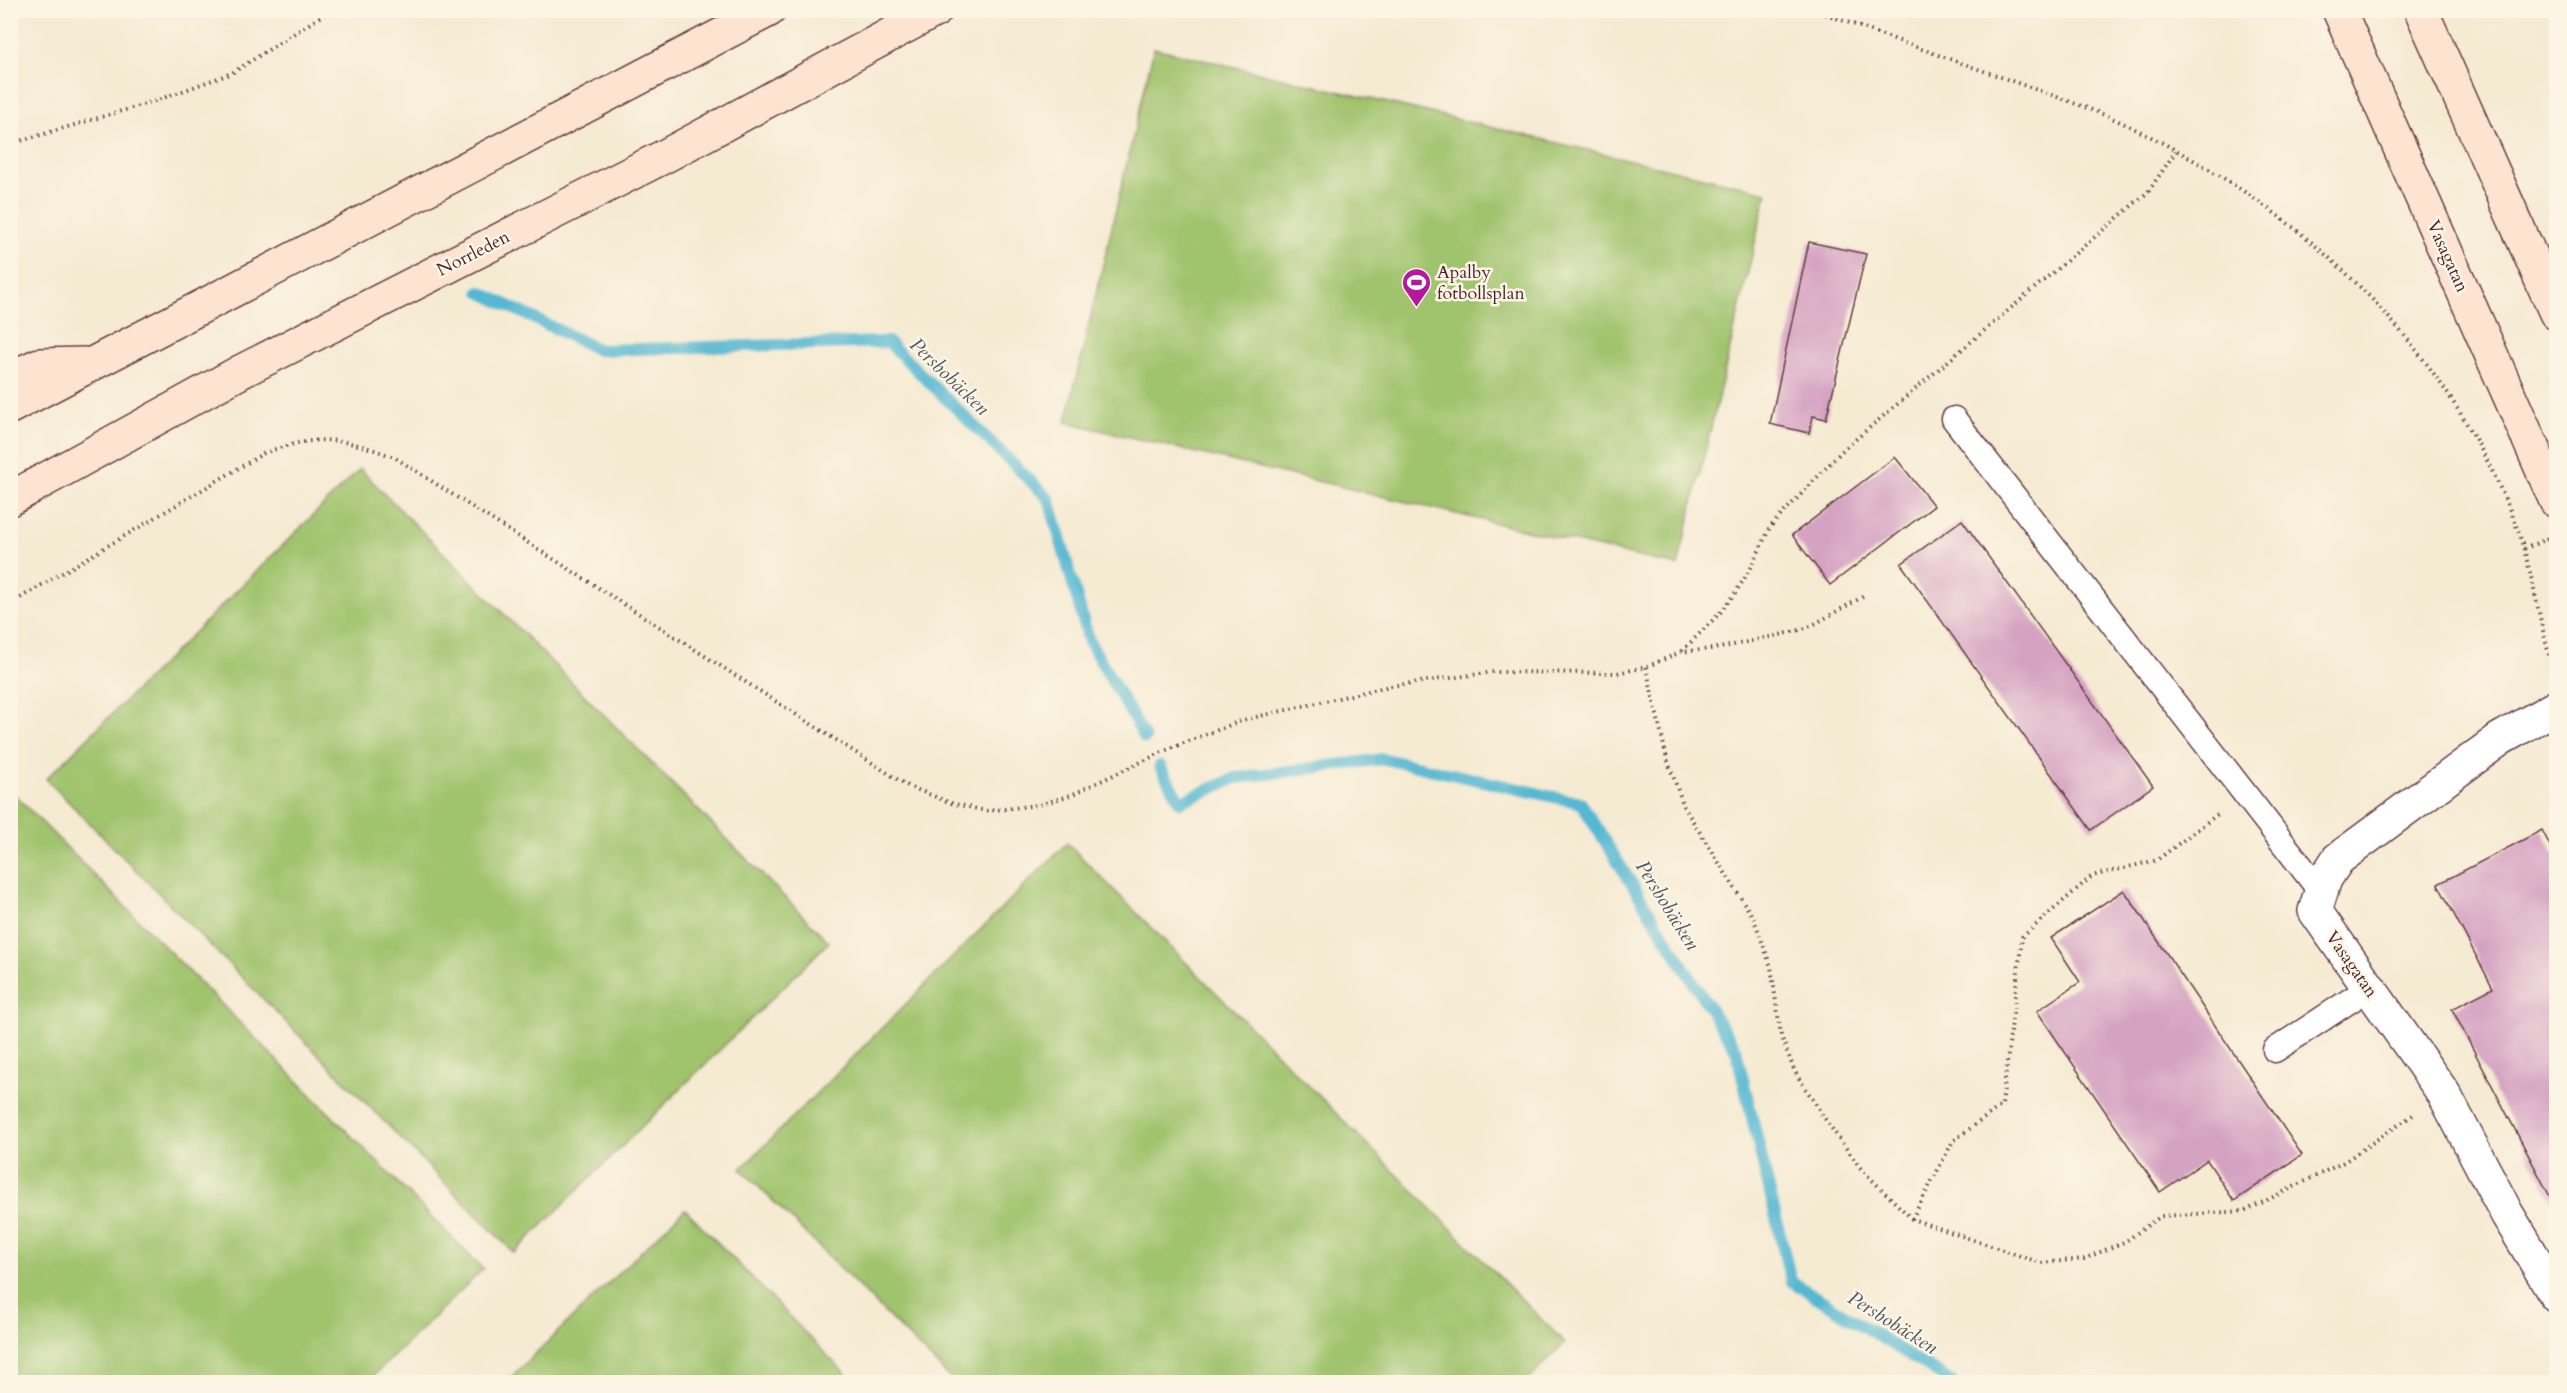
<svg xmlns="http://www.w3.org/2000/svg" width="2567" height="1393" viewBox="0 0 2567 1393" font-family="Cardo,serif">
  <rect width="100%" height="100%" fill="#fcf5e5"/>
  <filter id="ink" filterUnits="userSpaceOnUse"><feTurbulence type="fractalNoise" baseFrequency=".0167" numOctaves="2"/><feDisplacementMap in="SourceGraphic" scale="12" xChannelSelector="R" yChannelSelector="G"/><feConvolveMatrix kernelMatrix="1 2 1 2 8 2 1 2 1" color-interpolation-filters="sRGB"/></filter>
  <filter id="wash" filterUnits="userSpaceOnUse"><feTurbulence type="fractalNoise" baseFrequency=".008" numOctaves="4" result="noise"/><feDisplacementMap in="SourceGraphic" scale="24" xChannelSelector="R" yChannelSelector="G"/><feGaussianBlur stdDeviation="1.35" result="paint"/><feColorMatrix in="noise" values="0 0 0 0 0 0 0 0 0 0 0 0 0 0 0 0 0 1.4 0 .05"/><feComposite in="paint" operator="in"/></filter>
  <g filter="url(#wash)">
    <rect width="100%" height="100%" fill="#f5ead2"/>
    <g fill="#a0c36d" stroke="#75714c" stroke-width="1.5">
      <polygon points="1154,48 1767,192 1678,566 1066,422"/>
      <polygon points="360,469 829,942 514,1253 46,779"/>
      <polygon points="10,790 483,1269 367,1382 11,1382"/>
      <polygon points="1067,843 1565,1343 1526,1382 954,1382 741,1169"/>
      <polygon points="685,1209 853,1382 506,1382"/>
    </g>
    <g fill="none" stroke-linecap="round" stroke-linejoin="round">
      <g stroke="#54b7d2" stroke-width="12">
        <polyline points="480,292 599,350 888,342 1049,499 1089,641 1145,738"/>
        <polyline points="1160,766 1180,802 1236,778 1384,759 1581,803 1736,1050 1791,1281 1952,1382"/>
      </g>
    </g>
    <g id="blocks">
      <g fill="#d5a3c2">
        <polygon points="1809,242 1866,254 1826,419 1813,416 1809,433 1770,424"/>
        <polygon points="1895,457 1934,506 1830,585 1792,535"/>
        <polygon points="1962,520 2153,786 2091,830 1901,564"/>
        <polygon points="2542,830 2556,857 2556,1208 2452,1009 2493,988 2438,884"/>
        <polygon points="2124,890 2302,1155 2234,1201 2207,1160 2160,1192 2037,1011 2080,982 2051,938"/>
      </g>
    </g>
  </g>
  <g filter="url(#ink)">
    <use href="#blocks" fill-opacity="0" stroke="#643d44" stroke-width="1.5"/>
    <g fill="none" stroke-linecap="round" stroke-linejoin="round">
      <defs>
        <g id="lane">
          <polyline points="1954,419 2321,892"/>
          <polyline points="2275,1050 2369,988"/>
        </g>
        <polyline id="street" points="2556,707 2500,739 2338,859 2325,879 2315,911 2444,1094 2507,1214 2556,1295"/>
        <g id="secondary">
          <polyline points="2339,10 2556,501"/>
          <polyline points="2421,10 2556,313"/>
          <polyline points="10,378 39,365 84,364"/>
          <polyline points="10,407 769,10"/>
          <polyline points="10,499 242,371 667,155 936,10"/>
        </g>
      </defs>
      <use href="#lane" stroke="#643d44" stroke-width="27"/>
      <use href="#street" stroke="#643d44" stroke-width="36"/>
      <use href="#secondary" stroke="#643d44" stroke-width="36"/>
      <g stroke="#643d44" stroke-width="4" stroke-dasharray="1.5 4.5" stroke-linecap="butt">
        <path d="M 1814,10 C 1879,34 1944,57 2009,80 C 2050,95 2093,108 2133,128 C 2303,210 2442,340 2513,518 C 2533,567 2538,621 2554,672"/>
        <polyline points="10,144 152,102 232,73 331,10"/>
        <polyline points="2524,549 2548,538"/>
        <path d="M 10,604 L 264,453 C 317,434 342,437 394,457 L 908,786 L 951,803 L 986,811 L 1039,805 L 1071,795 L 1171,748 L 1243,720 L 1390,686 L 1494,672 L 1617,673 L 1646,667 L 1681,652 L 1720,648 L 1797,631 L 1811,626 L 1866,595"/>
        <polyline points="1682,651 1719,614 1735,593 1750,570 1770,527 1842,451 2148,192 2176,151"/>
        <polyline points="1646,667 1667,759 1684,807 1754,919 1771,967 1781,1036 1795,1072 1827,1122 1862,1170 1912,1219 2041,1263 2084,1259 2126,1241 2161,1216 2245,1211 2344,1162 2413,1115"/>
        <polyline points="1912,1219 1953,1141 2002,1105 2022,937 2092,876 2157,860 2218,814"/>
      </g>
      <use href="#lane" stroke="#fff" stroke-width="24"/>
      <use href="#street" stroke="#fff" stroke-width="33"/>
      <use href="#secondary" stroke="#fde4d1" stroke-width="33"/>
    </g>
  </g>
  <defs>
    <symbol id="stadium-pin" viewBox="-11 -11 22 30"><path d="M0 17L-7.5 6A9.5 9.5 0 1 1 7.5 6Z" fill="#b5179e" stroke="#fcf5e5"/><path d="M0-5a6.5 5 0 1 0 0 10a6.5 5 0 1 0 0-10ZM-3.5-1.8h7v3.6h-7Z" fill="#fff"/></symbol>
  </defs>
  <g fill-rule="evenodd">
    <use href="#stadium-pin" x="1400" y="266" width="33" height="45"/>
  </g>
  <g text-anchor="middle" stroke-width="5" stroke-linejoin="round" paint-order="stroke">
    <g font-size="18" fill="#4a1f2b" stroke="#fcf5e5">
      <text transform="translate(473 253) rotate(-27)" y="6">Norrleden</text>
      <text transform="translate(2448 256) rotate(66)" y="6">Vasagatan</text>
      <text transform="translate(2352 964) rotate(55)" y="6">Vasagatan</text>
    </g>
    <g font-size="18" fill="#4a1f2b" stroke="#fcf5e5" text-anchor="start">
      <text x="1437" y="278">Apalby<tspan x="1437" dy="21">fotbollsplan</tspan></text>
    </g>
    <g font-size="20" font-style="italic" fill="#4e5465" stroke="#fcf5e5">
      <text transform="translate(950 376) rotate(44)" y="7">Persbobäcken</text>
      <text transform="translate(1668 905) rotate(58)" y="7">Persbobäcken</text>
      <text transform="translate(1893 1322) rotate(32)" y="7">Persbobäcken</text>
    </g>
  </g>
  <rect width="2567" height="1393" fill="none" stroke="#fcf5e5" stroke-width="36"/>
</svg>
